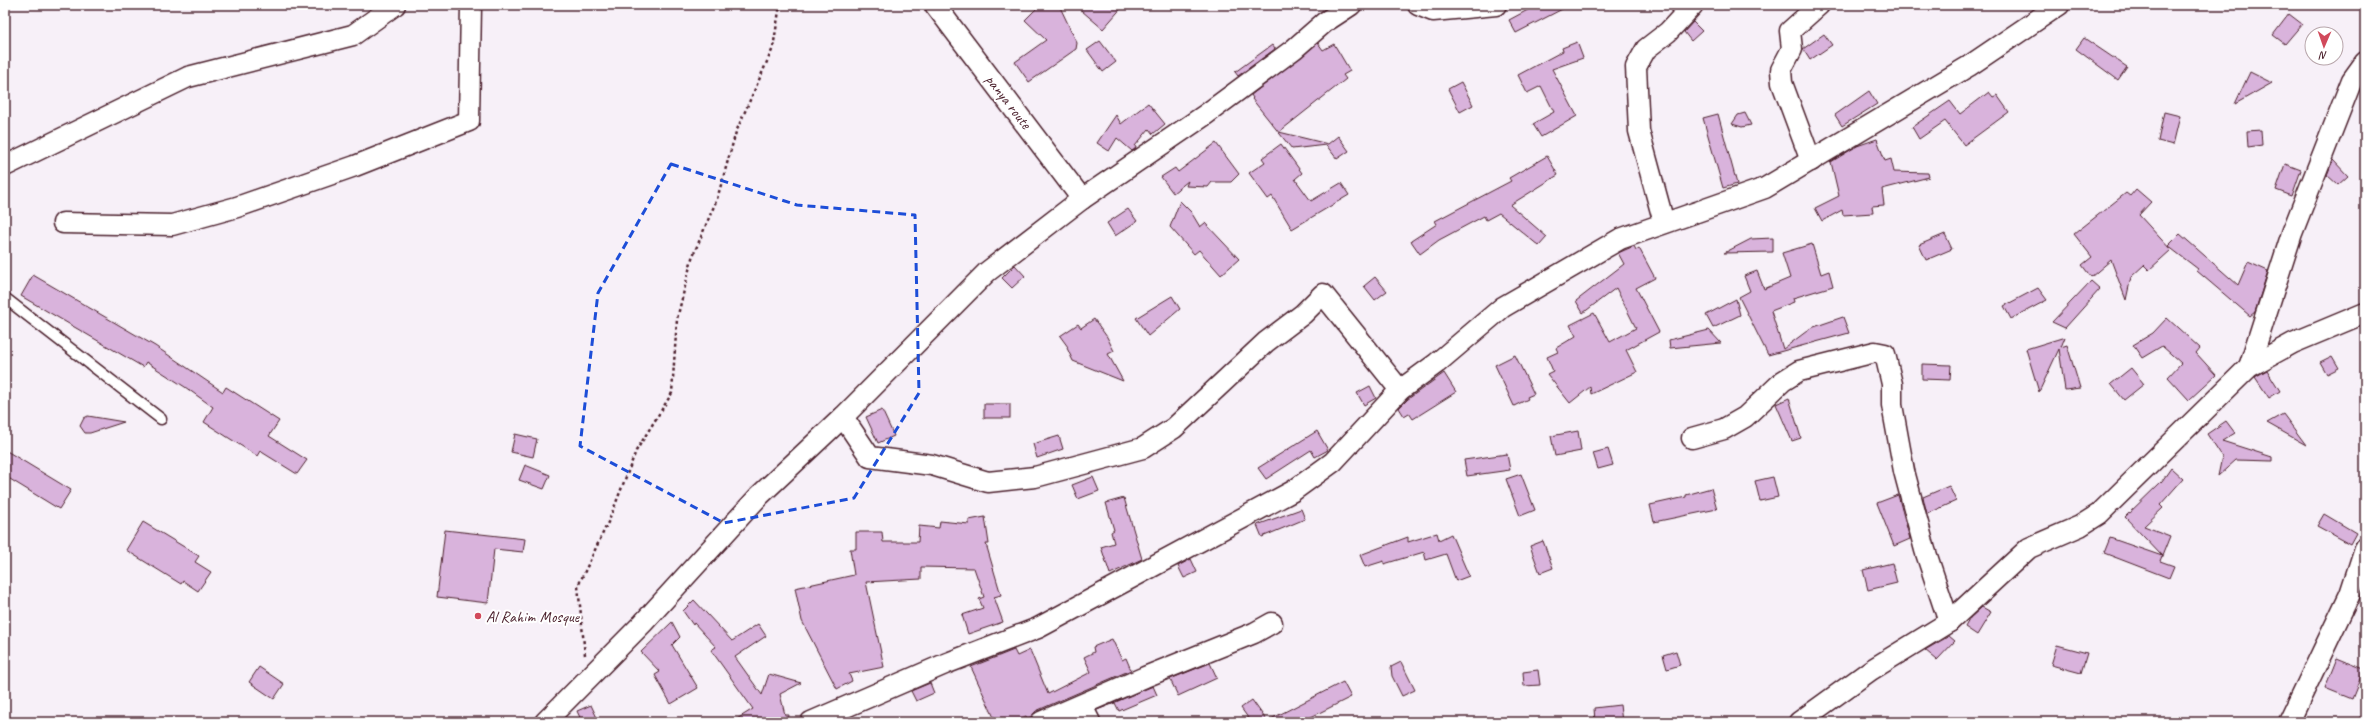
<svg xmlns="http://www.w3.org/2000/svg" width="2370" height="727" viewBox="0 0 2370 727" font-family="Caveat,sans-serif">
  <rect width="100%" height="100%" fill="#f7f0f8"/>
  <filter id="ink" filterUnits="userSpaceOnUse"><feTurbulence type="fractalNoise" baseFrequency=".025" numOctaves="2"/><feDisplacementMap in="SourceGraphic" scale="8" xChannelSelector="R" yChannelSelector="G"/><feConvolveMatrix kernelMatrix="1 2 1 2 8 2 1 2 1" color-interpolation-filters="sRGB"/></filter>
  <g filter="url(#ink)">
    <g fill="#d9b3dc" stroke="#4a1f2b">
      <polygon points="1040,5 1059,5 1077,43 1076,49 1029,82 1015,62 1046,40 1025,20"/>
      <polygon points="1075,5 1124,5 1103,29"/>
      <polygon points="1537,5 1570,5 1516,33 1509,20"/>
      <polygon points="2289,14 2302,24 2285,44 2273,35"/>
      <polygon points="1693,22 1702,31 1691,41 1684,32"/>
      <polygon points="1824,34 1832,45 1810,60 1803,49"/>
      <polygon points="2084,38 2127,67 2118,80 2076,49"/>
      <polygon points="1100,41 1116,62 1103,72 1087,50"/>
      <polygon points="1577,42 1583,58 1552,69 1577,116 1541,137 1533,124 1554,112 1541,86 1527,93 1518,75 1563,51 1562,48"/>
      <polygon points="1318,43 1323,50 1334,44 1350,71 1343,75 1346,79 1279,132 1328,144 1338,136 1349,151 1337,159 1326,145 1292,149 1252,99 1253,98 1251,95"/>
      <polygon points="1272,45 1275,49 1238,76 1235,72"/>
      <polygon points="2250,72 2272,83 2235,104"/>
      <polygon points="1461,82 1473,105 1460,112 1448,89"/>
      <polygon points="1869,91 1877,104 1842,126 1835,115"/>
      <polygon points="1989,92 1993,97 1997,95 2009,112 1964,145 1945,121 1919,139 1912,127 1950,101 1960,114"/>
      <polygon points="1148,103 1165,124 1153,134 1149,129 1135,146 1136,148 1132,151 1117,138 1109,151 1097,143 1116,115 1121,124"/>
      <polygon points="2164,112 2180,116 2173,145 2158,141"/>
      <polygon points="1745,113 1751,125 1742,127 1732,124 1738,115"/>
      <polygon points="1718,114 1737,184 1723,188 1703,118"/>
      <polygon points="2261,130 2262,145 2248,147 2247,131"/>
      <polygon points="1877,139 1885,161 1891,159 1894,172 1928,173 1929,177 1882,189 1884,205 1872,206 1873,213 1843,215 1842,210 1822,221 1815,208 1839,196 1831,162 1857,146"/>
      <polygon points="1216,143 1239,174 1231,182 1212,182 1208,187 1186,186 1188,181 1173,193 1161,177 1175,168 1178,172"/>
      <polygon points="1281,144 1302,173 1295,179 1311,201 1341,183 1349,195 1292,229 1272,196 1268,199 1249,173 1265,162 1262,158"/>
      <polygon points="1547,156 1558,175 1510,205 1547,237 1539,246 1499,213 1486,220 1484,216 1439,240 1420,254 1411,241 1437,224 1435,221 1511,181 1509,178"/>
      <polygon points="2333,160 2348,176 2338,185 2327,175"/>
      <polygon points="2285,164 2301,170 2292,196 2276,190"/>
      <polygon points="2136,189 2151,202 2139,215 2171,250 2149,270 2144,265 2131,277 2126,300 2111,260 2091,277 2082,265 2092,257 2074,234 2126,193 2130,196"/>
      <polygon points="1180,201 1191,212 1200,227 1205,223 1239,259 1221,275 1199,250 1194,254 1170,227"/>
      <polygon points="1128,209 1137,221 1115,236 1107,223"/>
      <polygon points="1945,234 1952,249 1926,260 1919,245"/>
      <polygon points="2180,234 2238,285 2248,262 2268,271 2255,312 2250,316 2197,271 2198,269 2168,246"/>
      <polygon points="1773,238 1773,252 1724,253 1751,239"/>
      <polygon points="1812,244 1821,274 1829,271 1833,286 1793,298 1794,302 1771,311 1783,349 1811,328 1843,317 1849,333 1768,355 1739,297 1750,291 1744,276 1757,271 1764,289 1790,278 1782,253"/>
      <polygon points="1634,246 1636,250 1639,248 1655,278 1636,288 1659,332 1626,350 1637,372 1591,394 1590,387 1570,403 1547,374 1553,371 1547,357 1558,352 1556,348 1576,336 1570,325 1594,313 1610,342 1636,328 1616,288 1583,313 1576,301 1624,264 1618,253"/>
      <polygon points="1015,265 1025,276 1012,288 1002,278"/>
      <polygon points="33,275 155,346 223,392 226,387 279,421 269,436 307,460 297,474 260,451 257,456 204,422 213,407 185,387 146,362 143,367 21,296"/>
      <polygon points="1375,277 1387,291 1375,300 1364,286"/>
      <polygon points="2091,281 2100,289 2065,328 2052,322"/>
      <polygon points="2038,288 2047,300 2011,319 2004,306"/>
      <polygon points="1172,296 1180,309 1148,336 1136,318"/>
      <polygon points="1736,299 1740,315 1713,328 1706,315"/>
      <polygon points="2167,318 2200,348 2196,353 2216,375 2189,400 2168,377 2181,363 2162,346 2142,358 2133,345 2153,333"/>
      <polygon points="1094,319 1107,337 1114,351 1108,354 1123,381 1073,361 1067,348 1068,347 1060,336 1078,324 1081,328"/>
      <polygon points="1709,330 1721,343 1670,348 1669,340"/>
      <polygon points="2065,337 2061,347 2067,345 2080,388 2065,390 2059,349 2039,392 2026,349"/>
      <polygon points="1515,355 1534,394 1527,397 1528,399 1514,406 1495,365"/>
      <polygon points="2332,356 2339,368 2327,374 2320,362"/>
      <polygon points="1922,364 1951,365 1950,380 1922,379"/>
      <polygon points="2131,368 2144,384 2124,400 2111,384"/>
      <polygon points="2267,370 2280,391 2269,398 2255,377"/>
      <polygon points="1444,373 1456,392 1413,419 1409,413 1404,416 1399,408 1408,399"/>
      <polygon points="1370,386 1376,398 1364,405 1357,393"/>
      <polygon points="1789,398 1801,438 1792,441 1776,404"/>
      <rect x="984" y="404" width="26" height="14"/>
      <polygon points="882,410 894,436 878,443 866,417"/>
      <polygon points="2283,414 2306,445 2267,423"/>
      <polygon points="88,416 124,422 90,433 85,433 80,426 84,418"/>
      <polygon points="2226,421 2235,433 2222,441 2272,457 2272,461 2236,460 2218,476 2222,457 2207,434"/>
      <polygon points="1317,431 1328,450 1315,457 1311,450 1266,479 1258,468"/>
      <polygon points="1578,431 1581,451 1555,456 1551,436"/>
      <polygon points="515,434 537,439 533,457 511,452"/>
      <polygon points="1059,436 1063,449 1037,458 1033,444"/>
      <polygon points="1608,449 1613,465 1598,469 1593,453"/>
      <polygon points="5,450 71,490 59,509 5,476"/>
      <polygon points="1507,454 1510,470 1467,476 1464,460"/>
      <polygon points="525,465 550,475 544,489 519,480"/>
      <polygon points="2171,468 2183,479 2160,505 2163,508 2144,526 2170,536 2162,556 2125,517 2162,481"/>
      <polygon points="1521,474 1535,510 1520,516 1506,479"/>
      <polygon points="1093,477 1099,491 1078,499 1072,485"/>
      <polygon points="1773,477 1778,497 1760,501 1755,481"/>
      <polygon points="1949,486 1956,501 1927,514 1923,497"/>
      <polygon points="1711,488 1717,509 1654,522 1650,505 1686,497 1686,495"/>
      <polygon points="1898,495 1910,539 1894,546 1877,503"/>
      <polygon points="1124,498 1142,559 1110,574 1101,547 1114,543 1111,532 1114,530 1106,503"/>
      <polygon points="1301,509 1305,519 1262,537 1257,525"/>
      <polygon points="2324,514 2356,533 2350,544 2317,526"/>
      <polygon points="985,517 989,544 986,544 1001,595 994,597 1003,622 968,634 962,615 983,608 979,599 984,597 974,568 921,567 921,579 866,582 884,667 849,674 852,681 837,689 802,621 795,588 854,575 850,549 856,549 856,532 882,532 883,542 918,542 919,526 939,528 940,521 969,524 969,520"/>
      <polygon points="143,522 199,556 195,562 211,572 198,591 183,581 181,584 126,550"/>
      <polygon points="445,530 525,539 523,552 494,549 488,603 437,597"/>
      <polygon points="1437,533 1439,540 1451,534 1469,576 1456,581 1446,554 1426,560 1424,552 1384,564 1384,561 1365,567 1360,555 1408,537 1408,542"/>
      <polygon points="2110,538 2162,556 2160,561 2174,566 2169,578 2104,553"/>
      <polygon points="1543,541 1553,568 1540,573 1530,546"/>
      <polygon points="1191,559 1197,572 1184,578 1178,566"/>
      <polygon points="1892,563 1897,583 1868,590 1863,570"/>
      <polygon points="694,600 732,641 758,624 766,636 735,657 762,695 769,674 801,683 780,694 785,715 789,715 788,722 732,722 753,709 711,650 716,647 694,623 693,625 683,611"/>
      <polygon points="1982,607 1991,612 1977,635 1965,627 1970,618"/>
      <polygon points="672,622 680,637 672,645 698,688 671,704 656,677 655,675 660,672 641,652"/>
      <polygon points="1949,636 1955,641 1937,660 1925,650"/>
      <polygon points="1112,639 1122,660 1126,658 1131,670 1036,711 1031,717 1027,718 1026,716 1014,722 996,722 971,667 1014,650 1017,656 1030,650 1048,694 1091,672 1084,657 1094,652 1093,647"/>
      <polygon points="2057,645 2087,653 2081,673 2051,665"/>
      <polygon points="1676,651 1680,665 1667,669 1663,655"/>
      <polygon points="2337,658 2364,669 2352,699 2325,688"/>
      <polygon points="1401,662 1415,690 1402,696 1392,676 1391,667"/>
      <polygon points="1210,663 1217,678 1178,696 1170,679"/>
      <polygon points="259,667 284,684 274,699 249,682"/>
      <polygon points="1538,670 1540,685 1524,686 1523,672"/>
      <polygon points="1343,682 1351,697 1301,722 1251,722 1241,708 1252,700 1267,721"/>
      <polygon points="930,683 934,693 916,701 911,691"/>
      <polygon points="1153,686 1157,695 1119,711 1115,703 1097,710"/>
      <polygon points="591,705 599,722 582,722 577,711"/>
      <polygon points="1620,705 1622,722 1595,722 1594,708"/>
    </g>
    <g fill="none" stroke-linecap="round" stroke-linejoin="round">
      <defs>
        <polyline id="lane" points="5,298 161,419"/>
        <g id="street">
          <polyline points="935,5 1082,199"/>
          <polyline points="1418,5 1433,11 1496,5"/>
          <polyline points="1811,161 1782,83 1781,70 1792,49 1790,31 1819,5"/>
          <polyline points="5,166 188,77 353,35 395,5"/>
          <polyline points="63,223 172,225 237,207 355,166 469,121 471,5"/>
          <polyline points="1664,223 1639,131 1636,67 1646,49 1668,32 1693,5"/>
          <polyline points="2249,367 2292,233 2352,80 2365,62"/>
          <polyline points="843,417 870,457 932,465 988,482 1035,477 1143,448 1174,428 1266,342 1303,314 1323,294 1400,390"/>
          <polyline points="1692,438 1724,429 1745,417 1783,381 1799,371 1875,352 1885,354 1892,384 1892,405 1904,471 1925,550 1949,622"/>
          <polyline points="1082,706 1090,722"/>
          <polyline points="545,722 643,623 759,496 843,417 987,272 1082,199 1205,115 1294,49 1325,22 1351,5"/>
          <polyline points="811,722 945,664 1038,628 1293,491 1333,462 1400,390 1437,363 1503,307 1620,239 1765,188 1969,66 2059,5"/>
          <polyline points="1041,722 1145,677 1254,633 1272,623"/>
          <polyline points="1799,722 1871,670 1949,622 2029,548 2080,526 2099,514 2249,367 2293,343 2365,313"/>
          <polyline points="2289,722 2350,594 2365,548"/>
        </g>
      </defs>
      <use href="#lane" stroke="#4a1f2b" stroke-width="13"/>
      <use href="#street" stroke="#4a1f2b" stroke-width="23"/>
      <polyline stroke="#4a1f2b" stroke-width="2.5" stroke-dasharray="3 3" stroke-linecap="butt" points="585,655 578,586 610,518 636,451 672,393 677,319 692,258 717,199 736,132 773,48 780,5"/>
      <use href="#lane" stroke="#fff" stroke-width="10"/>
      <use href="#street" stroke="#fff" stroke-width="20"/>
    </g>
  </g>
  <path fill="none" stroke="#1d4ed8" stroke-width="3" stroke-dasharray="8 5" stroke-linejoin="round" d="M 671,164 L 797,205 L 915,215 L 919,393 L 854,498 L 724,523 L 580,446 L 598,293 Z"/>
  <circle fill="#d1495b" stroke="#fff" stroke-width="1.5" cx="478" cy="616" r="4"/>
  <g text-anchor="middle" stroke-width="4" stroke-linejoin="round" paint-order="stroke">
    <g font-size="16" fill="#4a1f2b" stroke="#fff">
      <text transform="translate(1009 101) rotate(52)" y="6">panya route</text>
    </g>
    <g font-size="16" fill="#4a1f2b" stroke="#fff" text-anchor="start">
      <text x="486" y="622">Al Rahim Mosque</text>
    </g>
  </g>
  <rect width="2370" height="727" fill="none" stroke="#fff" stroke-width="20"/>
  <rect x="10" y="10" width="2350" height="707" fill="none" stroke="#4a1f2b" stroke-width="1.5" filter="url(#ink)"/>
  <g transform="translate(2324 46) rotate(182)"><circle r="19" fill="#ffffff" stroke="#b7a5aa"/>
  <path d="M0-3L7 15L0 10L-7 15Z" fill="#d1495b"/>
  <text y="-6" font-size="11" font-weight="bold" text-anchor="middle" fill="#4a1f2b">N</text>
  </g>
</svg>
